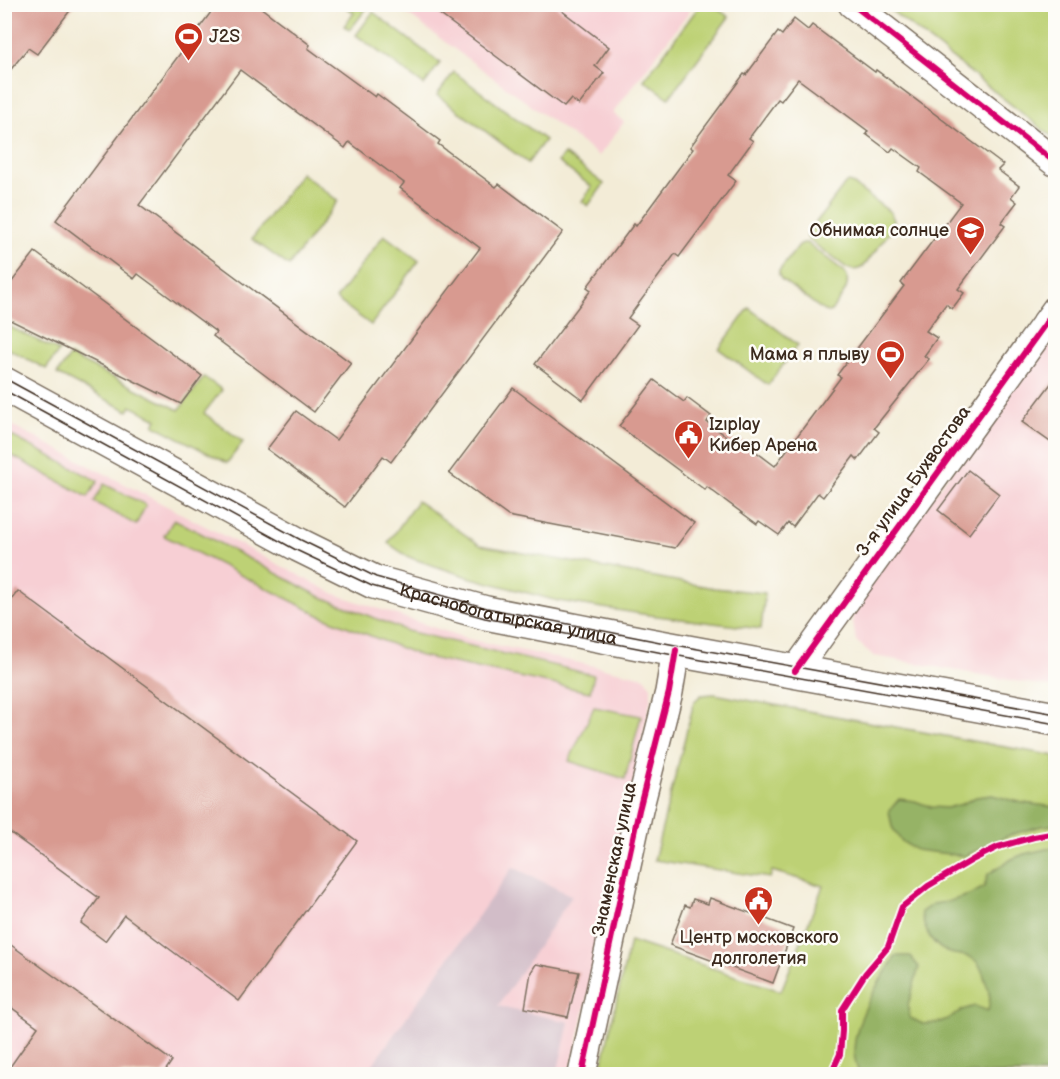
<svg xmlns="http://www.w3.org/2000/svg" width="1060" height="1079" viewBox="0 0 1060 1079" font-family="'Balsamiq Sans',sans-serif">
  <rect width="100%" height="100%" fill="#fdfcf7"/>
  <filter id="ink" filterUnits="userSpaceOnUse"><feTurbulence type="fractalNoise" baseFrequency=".0167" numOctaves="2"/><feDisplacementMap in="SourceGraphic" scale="12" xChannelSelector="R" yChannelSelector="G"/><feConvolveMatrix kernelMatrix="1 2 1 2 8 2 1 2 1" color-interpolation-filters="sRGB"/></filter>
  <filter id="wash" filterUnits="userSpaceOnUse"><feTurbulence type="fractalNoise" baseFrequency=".008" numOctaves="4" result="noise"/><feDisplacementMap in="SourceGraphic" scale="24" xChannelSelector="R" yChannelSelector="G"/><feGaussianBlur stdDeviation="1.35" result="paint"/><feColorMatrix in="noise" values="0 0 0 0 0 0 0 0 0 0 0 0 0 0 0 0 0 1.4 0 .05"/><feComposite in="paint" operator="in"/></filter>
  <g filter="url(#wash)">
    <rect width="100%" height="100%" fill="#f3ecd7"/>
    <g fill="#f7cfd4">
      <polygon points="395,5 694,5 613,113 624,122 599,156"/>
      <polygon points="1055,328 1055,688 874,656 856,641 852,616 861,596"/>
      <polygon points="4,421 335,594 468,639 645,677 651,687 651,697 598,952 570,1074 5,1074"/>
    </g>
    <polygon fill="#d2bdc8" points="513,867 572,896 498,1006 569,1022 557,1074 366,1074"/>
    <g fill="#bdd175" stroke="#7c7e4a" stroke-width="1.5">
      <polygon points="343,5 363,5 367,8 350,30 344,26 354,13"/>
      <polygon points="700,5 712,5 729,17 669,98 644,80"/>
      <polygon points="884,5 1055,5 1055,139"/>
      <polygon points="373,12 440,63 424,85 356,35"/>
      <polygon points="454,72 545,140 528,163 437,95"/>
      <polygon points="564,154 604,184 588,206 582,201 592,187 558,162"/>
      <polygon points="301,173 338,201 289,266 252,239"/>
      <polygon points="848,182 851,183 890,212 894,220 892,229 864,266 859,269 853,270 847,268 809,240 807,237 808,233 845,184"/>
      <polygon points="384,235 419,261 371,325 336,299"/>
      <path d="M 803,243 L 807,243 L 845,272 C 853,287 840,298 831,311 L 828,312 L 824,311 L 781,279 L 779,275 L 779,271 L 799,245 Z"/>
      <polygon points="749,308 798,345 768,385 719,349"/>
      <polygon points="4,324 59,351 46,369 5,347"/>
      <polygon points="70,356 179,410 204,377 222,390 204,413 243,442 227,463 154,425 157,419 131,406 128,411 57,374"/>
      <polygon points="4,432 98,481 88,497 5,452"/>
      <polygon points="104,484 146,505 136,525 94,502"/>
      <polygon points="417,501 480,545 714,588 765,593 761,629 649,615 558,601 468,577 414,559 407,556 388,543"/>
      <polygon points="174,519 319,596 407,631 594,675 590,692 421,656 321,616 164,536"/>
      <polygon points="714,694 1055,756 1055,1074 600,1074 630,941 781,991 823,886 772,871 770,878 654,860 694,702 701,695"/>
      <polygon points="594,707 641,716 625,779 569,761"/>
    </g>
    <g fill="#96b366" stroke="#686e42" stroke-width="1.5">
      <polygon points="992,795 1023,803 1055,807 1055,825 1042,826 1010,835 965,856 916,850 901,841 892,827 889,811 899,799 915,801 931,807 947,808 962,804 976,797"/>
      <path d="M 1051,848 L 1056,848 L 1055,1074 L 859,1074 C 857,1067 854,1059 854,1051 C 855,1018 878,983 896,956 L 910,956 L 919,967 L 908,1005 L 910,1018 L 923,1024 L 937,1023 L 950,1018 L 962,1010 L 975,1006 L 988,1011 C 991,998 990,995 986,983 C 984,976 982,967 976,961 C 970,956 962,955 954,954 C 933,950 924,930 921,912 L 933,904 L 947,902 L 972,894 L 984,887 L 988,874 L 1012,859 L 1024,854 Z"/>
    </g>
    <g id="blocks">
      <g fill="#d89a90">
        <polygon points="4,4 75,4 37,54 28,48 4,78"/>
        <polygon points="217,4 256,4 310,45 308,48 342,73 375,97 377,94 440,141 438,144 496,187 499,184 563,232 391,462 383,456 345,507 267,449 296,411 336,440 480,248 400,188 404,183 349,142 345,148 240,70 139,205 351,363 314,412 213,336 216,332 138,274 134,279 56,220"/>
        <polygon points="426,4 553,4 609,47 595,66 604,73 579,105 571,99 564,107"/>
        <polygon points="794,19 808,30 812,25 875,72 876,70 1003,165 998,170 1019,186 1011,197 1017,202 1001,223 1005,226 958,289 964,293 952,309 946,304 926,331 937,338 924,356 929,359 874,428 879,432 858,460 854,456 823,497 818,493 793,527 788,523 779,535 759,521 757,524 707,487 705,490 619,426 654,380 684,402 687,398 711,416 707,422 736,443 739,439 775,466 841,377 837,375 904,286 901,283 961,203 919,172 921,168 893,148 890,152 866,134 868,131 798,79 781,101 778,99 749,138 753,141 728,175 736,181 679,257 675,254 628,318 638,325 583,400 535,364 591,290 587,287 634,224 636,226 693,149 690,147 744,74 746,75 778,32 782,35"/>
        <polygon points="35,252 202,376 181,404 4,317 4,292"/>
        <polygon points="1056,377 1056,446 1022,422"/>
        <polygon points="513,388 694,523 675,548 508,516 449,473"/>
        <polygon points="968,470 999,494 969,534 938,510"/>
        <polygon points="18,591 357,841 239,1001 124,915 105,941 81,923 99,898 4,828 4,609"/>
        <polygon points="710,898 793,929 773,983 670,945 685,905 690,907 693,899 708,904"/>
        <polygon points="4,940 172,1061 163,1074 5,1074 38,1027 4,1002"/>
        <polygon points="536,964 579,972 568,1017 525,1008 531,972"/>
      </g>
    </g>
  </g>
  <g filter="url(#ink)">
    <use href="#blocks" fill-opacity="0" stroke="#7b6e5f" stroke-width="1.5"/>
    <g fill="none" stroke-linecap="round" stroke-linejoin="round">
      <defs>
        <g id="minor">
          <polyline points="852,4 1056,163"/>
          <polyline points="795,671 1056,309"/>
          <polyline points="582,1074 639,810 669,692 676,650"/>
        </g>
        <g id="major">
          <path id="s1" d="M 4,384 L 299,545 L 374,582 L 486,613 L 649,645 L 1056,719"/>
        </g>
      </defs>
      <use href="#minor" stroke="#7b6e5f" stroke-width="30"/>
      <use href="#major" stroke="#7b6e5f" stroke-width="36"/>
      <use href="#minor" stroke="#fff" stroke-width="27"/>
      <use href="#major" stroke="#fff" stroke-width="33"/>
      <g stroke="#3b2a1e" stroke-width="1.5">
        <polyline points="4,378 301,540 376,577 487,608 670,644 1056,714"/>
        <polyline points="4,390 296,550 372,586 485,618 668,654 1056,724"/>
      </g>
      <defs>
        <g id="cycleway">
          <polyline points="852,4 1056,163"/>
          <polyline points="795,671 1056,309"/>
          <polyline points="582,1074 639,810 669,692 676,650"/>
          <polyline points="831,1074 840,1054 842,1031 842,1010 865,974 888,947 902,907 928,886 974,859 998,847 1034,837 1056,833"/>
        </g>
      </defs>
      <use href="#cycleway" stroke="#fdfcf7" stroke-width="10"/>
      <use href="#cycleway" stroke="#d6006c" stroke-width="6"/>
    </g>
  </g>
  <defs>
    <symbol id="stadium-pin" viewBox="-11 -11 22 30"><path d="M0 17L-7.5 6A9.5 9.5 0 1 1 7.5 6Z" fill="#c8321e" stroke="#fdfcf7"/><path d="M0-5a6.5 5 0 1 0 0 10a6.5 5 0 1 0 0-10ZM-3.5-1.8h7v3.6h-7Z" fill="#fff"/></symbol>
    <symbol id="school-pin" viewBox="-11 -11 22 30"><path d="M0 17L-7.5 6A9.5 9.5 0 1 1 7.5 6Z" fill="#c8321e" stroke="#fdfcf7"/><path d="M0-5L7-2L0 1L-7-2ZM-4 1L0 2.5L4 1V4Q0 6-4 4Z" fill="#fff"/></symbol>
    <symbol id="civic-pin" viewBox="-11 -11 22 30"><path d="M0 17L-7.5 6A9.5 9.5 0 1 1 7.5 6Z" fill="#c8321e" stroke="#fdfcf7"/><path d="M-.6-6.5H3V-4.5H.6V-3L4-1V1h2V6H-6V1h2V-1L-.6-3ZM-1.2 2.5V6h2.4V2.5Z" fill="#fff"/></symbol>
  </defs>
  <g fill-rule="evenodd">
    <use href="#stadium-pin" x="172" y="20" width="33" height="45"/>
    <use href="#school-pin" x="954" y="214" width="33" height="45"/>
    <use href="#stadium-pin" x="874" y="338" width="33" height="45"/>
    <use href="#civic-pin" x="672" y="418" width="33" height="45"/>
    <use href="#civic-pin" x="742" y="884" width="33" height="45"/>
  </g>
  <g text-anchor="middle" stroke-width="5" stroke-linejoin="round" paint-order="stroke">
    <g font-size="18" fill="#3b2a1e" stroke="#fdfcf7" text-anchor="start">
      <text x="209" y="42">J2S</text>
      <text x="949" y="236" text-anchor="end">Обнимая солнце</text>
      <text x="869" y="360" text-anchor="end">Мама я плыву</text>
      <text x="709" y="430">Izıplay<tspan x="709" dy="21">Кибер Арена</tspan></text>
      <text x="759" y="943" text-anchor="middle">Центр московского<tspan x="759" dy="21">долголетия</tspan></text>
    </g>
    <g font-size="18" fill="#3b2a1e" stroke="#fdfcf7">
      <text transform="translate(913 481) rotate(-54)" y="6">3-я улица Бухвостова</text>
      <text dy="6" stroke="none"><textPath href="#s1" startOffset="558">Краснобогатырская улица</textPath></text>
      <text transform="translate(614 859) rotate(-78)" y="6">Знаменская улица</text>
    </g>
  </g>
  <rect width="1060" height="1079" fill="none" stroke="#fdfcf7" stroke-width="24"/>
</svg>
